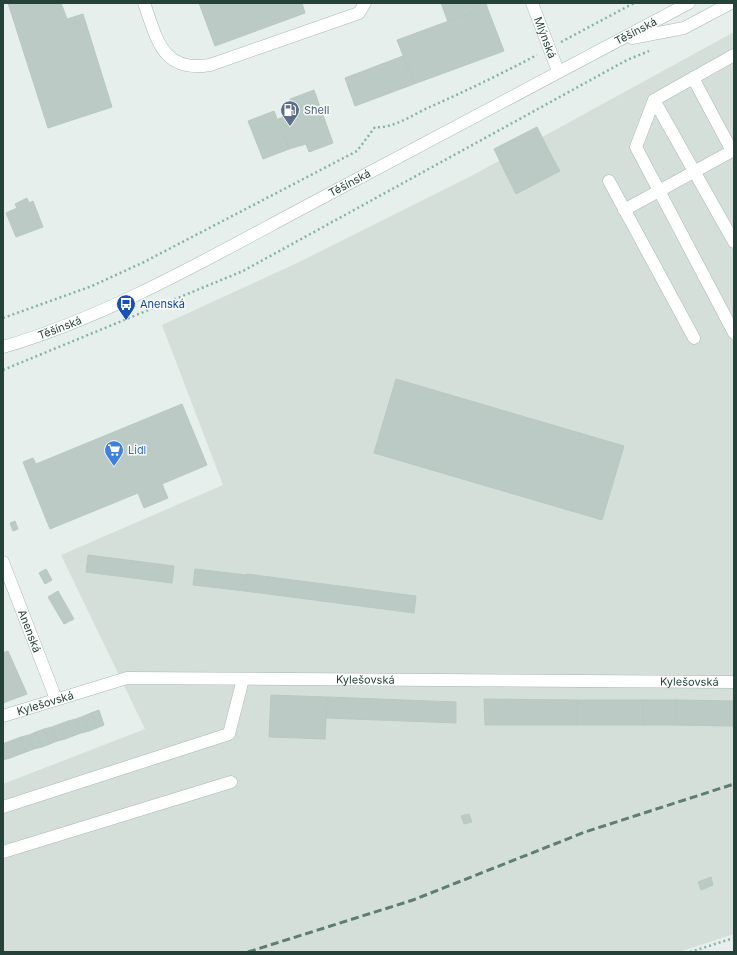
<svg xmlns="http://www.w3.org/2000/svg" width="737" height="955" viewBox="0 0 737 955" font-family="Inter,sans-serif">
  <rect width="100%" height="100%" fill="#e6efeb"/>
  <polygon fill="#d4dfda" points="734,32 734,934 679,952 3,952 3,784 145,729 61,555 223,485 162,325 295,264 473,175"/>
  <g fill="#bbcac4" stroke="#b8c9c2">
    <polygon points="8,3 61,3 67,19 83,14 112,107 48,128"/>
    <polygon points="199,3 302,3 305,13 215,46"/>
    <polygon points="441,3 486,3 487,7 448,22"/>
    <polygon points="487,7 504,51 414,84 397,40"/>
    <polygon points="403,56 414,84 355,106 345,78"/>
    <polygon points="314,90 333,143 309,152 306,144 289,149 278,119 295,113 290,99"/>
    <polygon points="274,111 289,149 263,159 248,121"/>
    <polygon points="537,127 549,151 506,174 494,149"/>
    <polygon points="549,151 560,171 516,194 506,174"/>
    <polygon points="27,198 29,203 33,201 43,227 16,237 6,213 17,208 15,204"/>
    <polygon points="396,379 624,446 602,520 374,453"/>
    <polygon points="182,404 207,465 162,484 168,498 144,508 138,493 50,529 23,462 33,458 36,464"/>
    <polygon points="15,521 18,529 13,531 10,523"/>
    <polygon points="88,555 174,566 172,583 86,572"/>
    <polygon points="46,569 52,580 45,584 39,573"/>
    <polygon points="195,569 247,575 245,591 193,585"/>
    <polygon points="247,574 416,596 414,613 245,591"/>
    <polygon points="58,591 74,619 64,624 48,597"/>
    <polygon points="8,651 27,694 3,703 3,653"/>
    <polygon points="271,695 327,697 325,739 269,737"/>
    <polygon points="327,697 456,702 456,723 326,718"/>
    <polygon points="484,699 577,700 577,725 485,725"/>
    <rect x="577" y="700" width="66" height="25"/>
    <rect x="643" y="700" width="33" height="25"/>
    <polygon points="676,700 734,701 734,726 676,725"/>
    <polygon points="99,710 104,725 97,728 91,713"/>
    <polygon points="91,713 97,728 89,731 84,716"/>
    <polygon points="84,716 89,731 81,733 76,719"/>
    <polygon points="76,719 81,733 73,736 68,721"/>
    <polygon points="68,721 73,736 65,739 60,724"/>
    <polygon points="60,724 65,739 57,741 52,727"/>
    <polygon points="52,727 57,741 50,744 44,729"/>
    <polygon points="44,729 50,744 42,747 36,732"/>
    <polygon points="36,732 42,747 34,749 29,735"/>
    <polygon points="29,735 34,749 26,752 21,737"/>
    <polygon points="21,737 26,752 18,755 13,740"/>
    <polygon points="13,740 18,755 10,758 5,743"/>
    <polygon points="5,743 10,758 3,760 3,744"/>
    <polygon points="469,814 472,822 464,824 461,816"/>
    <polygon points="711,877 713,885 701,890 698,882"/>
  </g>
  <g fill="none" stroke-linecap="round" stroke-linejoin="round">
    <defs>
      <g id="minor">
        <path d="M 144,3 C 157,39 162,73 210,65 L 359,13 L 365,3"/>
        <path id="s1" d="M 532,3 L 558,71"/>
        <polyline points="632,38 684,28 731,3"/>
        <polyline points="734,55 654,100 734,242"/>
        <polyline points="693,78 732,151"/>
        <polyline points="654,100 636,147 734,333"/>
        <polyline points="609,181 694,338"/>
        <polyline points="624,210 734,150"/>
        <path id="s2" d="M 3,347 C 110,316 216,254 314,202 C 439,135 564,69 689,3"/>
        <path id="s3" d="M 3,562 L 56,699"/>
        <path id="s4" d="M 3,716 L 127,678 L 734,682"/>
        <polyline points="3,807 229,734 243,679"/>
        <polyline points="3,852 231,782"/>
      </g>
    </defs>
    <use href="#minor" stroke="#a8b8b2" stroke-width="13"/>
    <g stroke="#86b3a5" stroke-width="2.5" stroke-dasharray="2 3" stroke-linecap="butt">
      <polyline points="561,42 634,3"/>
      <path d="M 3,318 L 92,286 L 144,262 L 357,151 L 375,127 C 394,129 415,113 432,106 C 468,90 503,73 537,55"/>
      <polyline points="3,370 243,271 627,60 649,51"/>
      <polyline points="690,952 734,938"/>
    </g>
    <use href="#minor" stroke="#fff" stroke-width="12"/>
    <polyline stroke="#5f7d75" stroke-width="3" stroke-dasharray="8 4" stroke-linecap="butt" points="248,952 413,900 585,832 734,784"/>
  </g>
  <defs>
    <symbol id="fuel-pin" viewBox="-11 -11 22 30"><path d="M0 17L-7.5 6A9.5 9.5 0 1 1 7.5 6Z" fill="#5c6f8a" stroke="#f7fbf9"/><path d="M-5.5-6h7V0h2V4h1.3V-2.5L3-4.5l.8-.8L6-3V5H2.5V1h-1V6h-7ZM-4.2-4.7v3.2H.2V-4.7Z" fill="#fff"/></symbol>
    <symbol id="bus-pin" viewBox="-11 -11 22 30"><path d="M0 17L-7.5 6A9.5 9.5 0 1 1 7.5 6Z" fill="#1a4fb4" stroke="#f7fbf9"/><path d="M-5-6H5V4H4V6H2V4H-2V6H-4V4H-5ZM-3.5-4V0h7V-4ZM-3.5 1.2v1.5H-2V1.2ZM2 1.2v1.5H3.5V1.2Z" fill="#fff"/></symbol>
    <symbol id="supermarket-pin" viewBox="-11 -11 22 30"><path d="M0 17L-7.5 6A9.5 9.5 0 1 1 7.5 6Z" fill="#3f7fe0" stroke="#f7fbf9"/><path d="M-6-5.5h2.5l.6 2H6L4.5 2H-2.5L-4.4-4H-6ZM-1.5 3.2a1.3 1.3 0 1 0 .1 0ZM3 3.2a1.3 1.3 0 1 0 .1 0Z" fill="#fff"/></symbol>
  </defs>
  <g fill-rule="evenodd">
    <use href="#fuel-pin" x="279" y="99" width="22" height="30"/>
    <use href="#bus-pin" x="115" y="293" width="22" height="30"/>
    <use href="#supermarket-pin" x="103" y="439" width="22" height="30"/>
  </g>
  <g text-anchor="middle" stroke-width="3" stroke-linejoin="round" paint-order="stroke">
    <g font-size="11" fill="#24423a" stroke="#f7fbf9">
      <text dy="4" stroke="none"><textPath href="#s2" startOffset="708">Těšínská</textPath></text>
      <text dy="4" stroke="none"><textPath href="#s1" startOffset="37">Mlýnská</textPath></text>
      <text dy="4" stroke="none"><textPath href="#s2" startOffset="384">Těšínská</textPath></text>
      <text dy="4" stroke="none"><textPath href="#s2" startOffset="60">Těšínská</textPath></text>
      <text dy="4" stroke="none"><textPath href="#s3" startOffset="74">Anenská</textPath></text>
      <text dy="4" stroke="none"><textPath href="#s4" startOffset="368">Kylešovská</textPath></text>
      <text dy="4" stroke="none"><textPath href="#s4" startOffset="692">Kylešovská</textPath></text>
      <text dy="4" stroke="none"><textPath href="#s4" startOffset="44">Kylešovská</textPath></text>
    </g>
    <g font-size="11" fill="#4e5e75" stroke="#f7fbf9" text-anchor="start">
      <text x="304" y="114">Shell</text>
    </g>
    <g font-size="11" fill="#164399" stroke="#f7fbf9" text-anchor="start">
      <text x="140" y="308">Anenská</text>
    </g>
    <g font-size="11" fill="#366cbe" stroke="#f7fbf9" text-anchor="start">
      <text x="128" y="454">Lidl</text>
    </g>
  </g>
  <rect width="737" height="955" fill="none" stroke="#24423a" stroke-width="8"/>
</svg>
